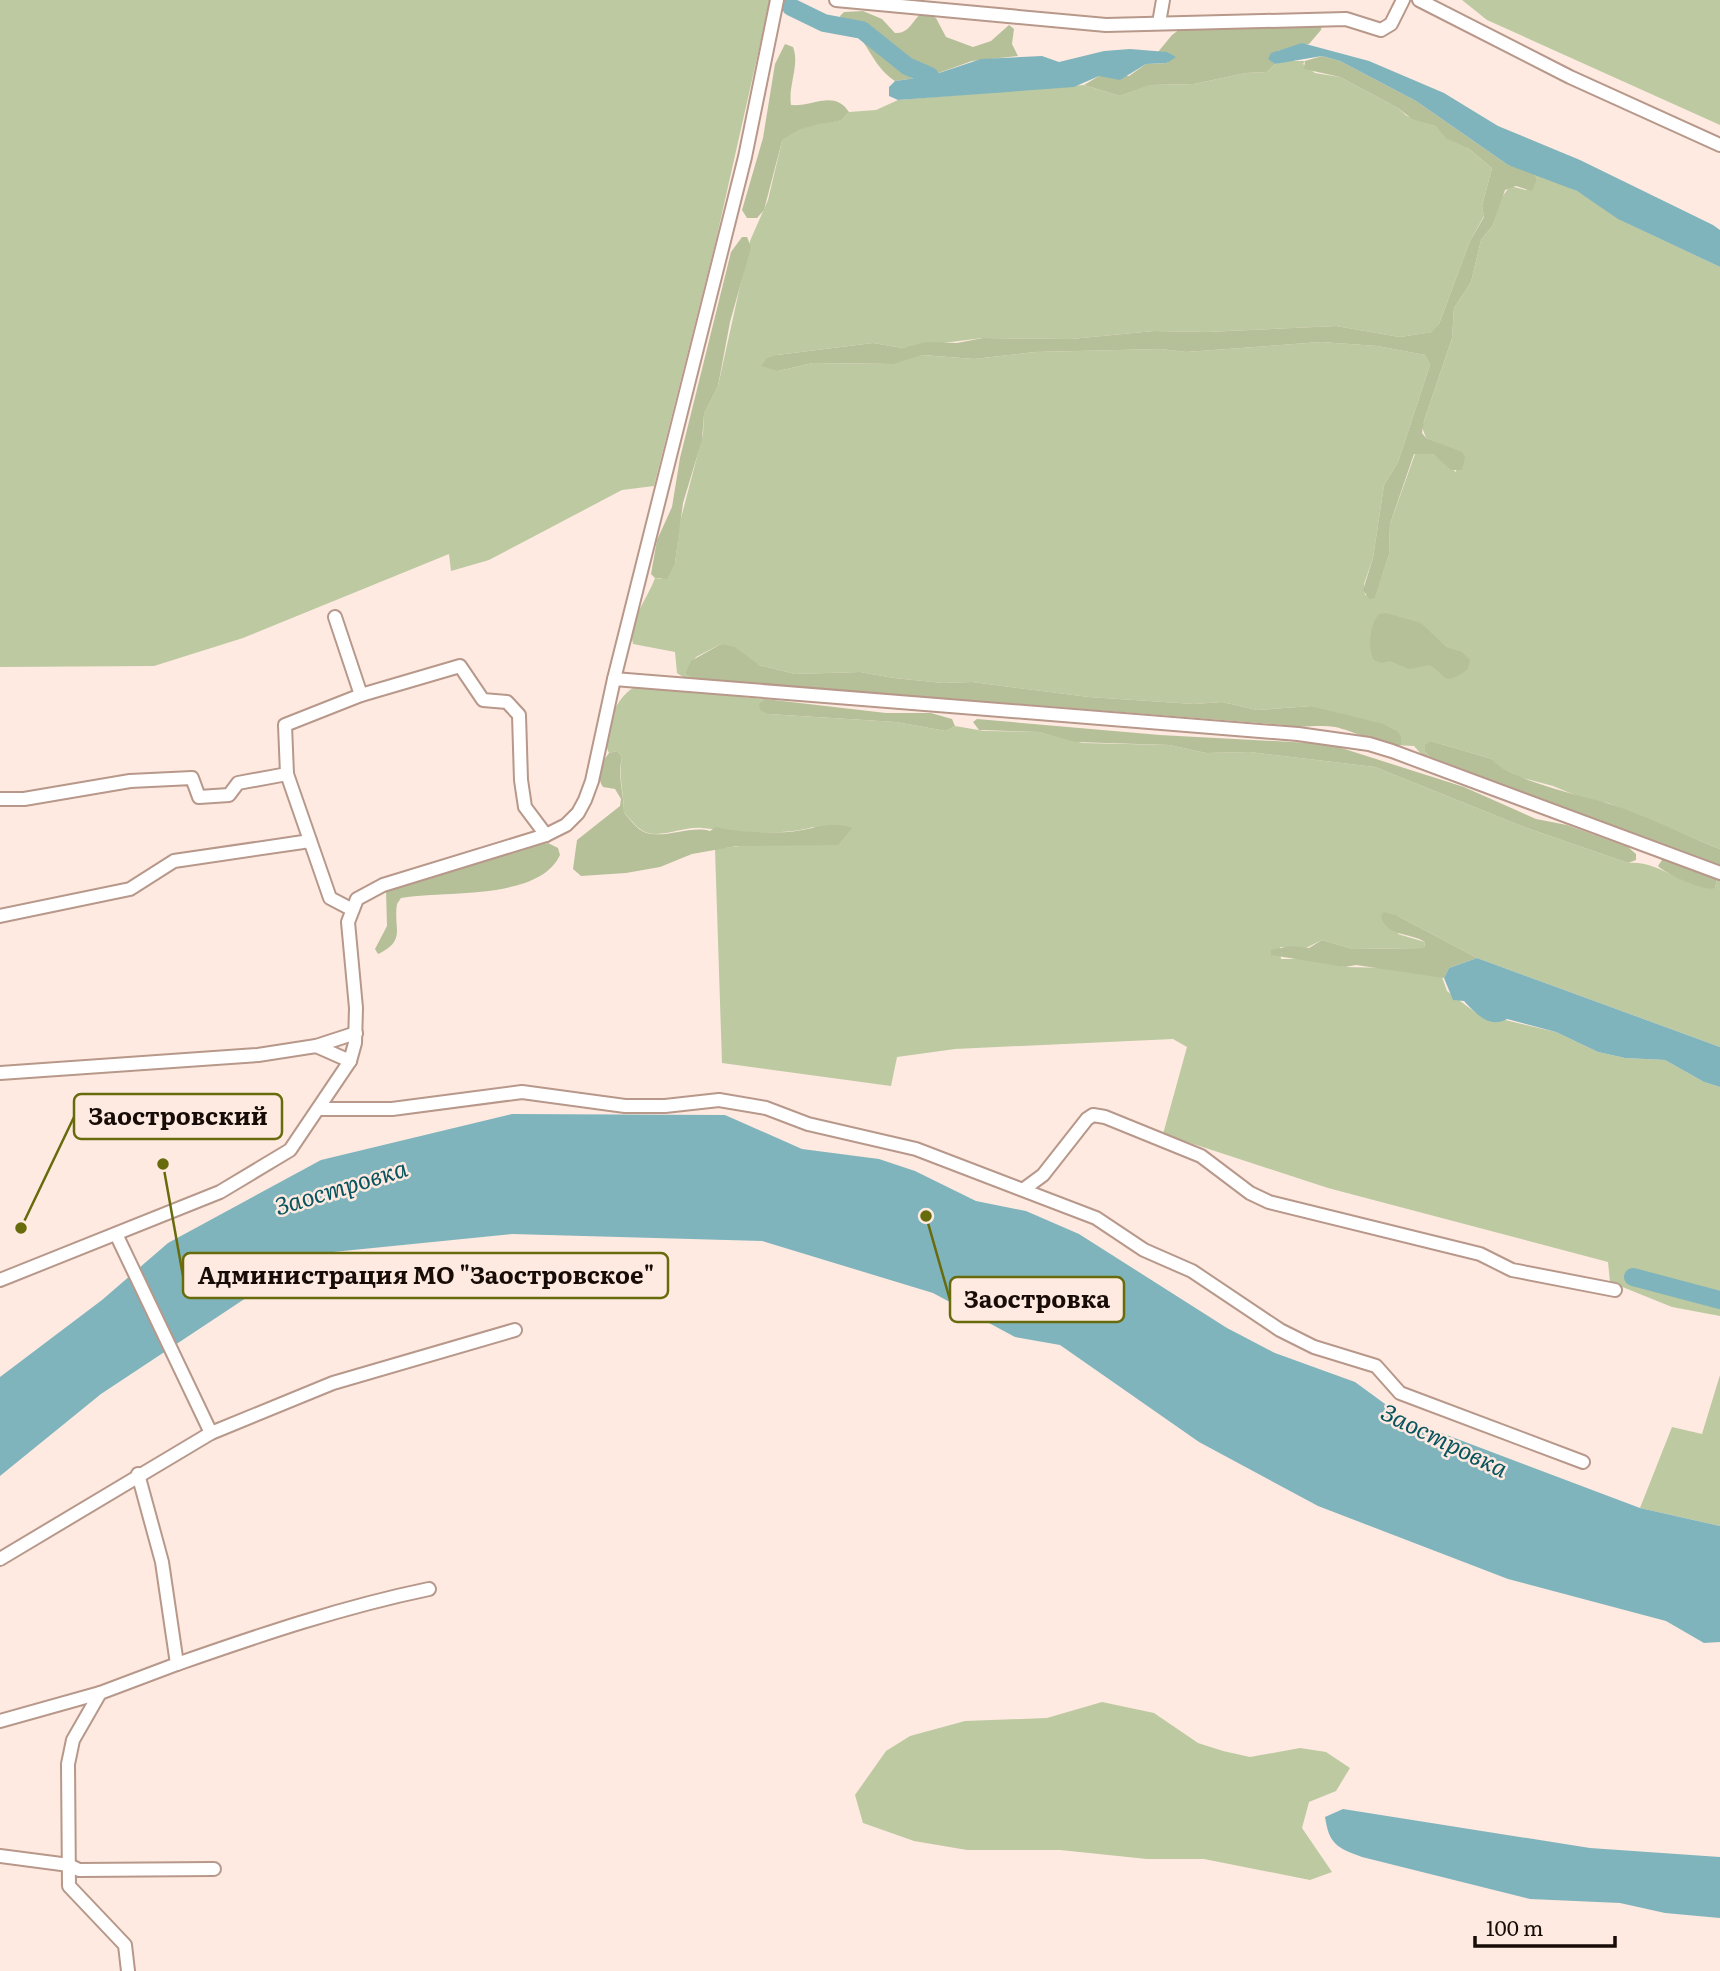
<svg xmlns="http://www.w3.org/2000/svg" width="1720" height="1971" viewBox="0 0 1720 1971" font-family="Literata,serif">
  <rect width="100%" height="100%" fill="#feeae1"/>
  <g fill="#bdc9a1">
    <polygon points="0,0 770,0 716,240 654,486 622,490 489,560 451,571 449,554 243,638 154,666 0,667"/>
    <polygon points="1462,0 1720,0 1720,125 1487,20"/>
    <path d="M 1287,61 L 1305,61 L 1303,64 L 1315,73 L 1340,77 L 1398,108 L 1407,116 L 1435,126 L 1448,139 L 1469,149 L 1492,168 L 1482,206 L 1484,216 L 1470,241 L 1439,324 L 1433,332 L 1400,337 L 1336,326 L 1206,332 L 1154,331 L 1071,339 L 983,338 L 903,348 L 873,343 L 777,355 L 778,371 L 813,363 L 886,364 L 923,355 L 974,359 L 1035,352 L 1161,349 L 1186,352 L 1321,342 L 1377,346 L 1425,355 L 1430,365 L 1398,462 L 1384,485 L 1373,558 L 1364,584 L 1365,595 L 1375,597 L 1389,554 L 1390,524 L 1415,454 L 1433,454 L 1456,472 L 1457,451 L 1426,438 L 1422,427 L 1452,338 L 1454,308 L 1471,282 L 1481,240 L 1493,225 L 1502,197 L 1510,186 L 1526,190 L 1537,179 L 1534,172 L 1577,191 L 1627,223 L 1720,267 L 1720,849 L 1608,803 L 1587,800 L 1553,786 L 1519,777 L 1496,765 L 1492,759 L 1431,741 L 1425,752 L 1430,757 L 1422,755 L 1414,746 L 1393,745 L 1396,730 L 1389,727 L 1312,706 L 1257,710 L 1222,702 L 1194,704 L 1089,697 L 972,682 L 943,683 L 894,678 L 860,672 L 795,674 L 759,665 L 721,644 L 696,657 L 685,674 L 692,678 L 686,679 L 677,673 L 675,652 L 633,644 C 627,623 648,598 655,578 L 661,579 L 675,563 L 680,522 L 703,434 L 704,414 L 718,386 L 750,241 L 768,200 L 782,141 L 790,133 L 809,126 L 842,120 L 849,112 L 876,110 L 898,100 L 1084,85 L 1120,96 L 1149,85 L 1194,84 L 1246,73 L 1267,72 L 1275,64 Z"/>
    <path d="M 635,687 L 765,699 L 759,703 L 768,714 L 896,722 L 946,731 L 955,726 L 984,731 L 1039,732 L 1082,743 L 1169,745 L 1206,753 L 1250,752 L 1375,767 L 1524,827 L 1628,863 C 1659,860 1683,888 1715,888 L 1717,880 L 1720,881 L 1720,1047 L 1477,958 L 1398,916 L 1398,934 L 1425,942 L 1424,948 L 1353,949 L 1322,940 L 1304,949 L 1280,947 L 1281,959 L 1312,959 L 1345,967 L 1392,968 L 1442,977 L 1447,991 L 1476,1013 L 1556,1032 L 1598,1052 L 1625,1058 L 1665,1060 L 1704,1082 L 1720,1087 L 1720,1316 L 1672,1307 L 1610,1282 L 1608,1262 L 1328,1188 L 1163,1134 L 1187,1047 L 1173,1039 L 955,1049 L 897,1057 L 891,1086 L 722,1063 L 715,849 L 748,845 L 838,845 L 813,827 C 784,836 733,832 702,828 C 685,826 665,837 648,833 C 637,830 632,820 624,813 C 624,794 618,776 622,757 L 617,751 L 609,753 C 599,734 617,695 635,687 Z"/>
    <polygon points="1720,1375 1720,1526 1640,1508 1672,1427 1702,1434"/>
    <polygon points="1102,1702 1154,1713 1198,1743 1223,1751 1250,1757 1300,1748 1326,1752 1350,1768 1336,1791 1309,1802 1302,1828 1332,1872 1310,1880 1204,1859 1147,1859 1060,1850 967,1850 914,1841 863,1823 855,1795 886,1751 910,1736 965,1721 1047,1718"/>
  </g>
  <g fill="#b5c099">
    <path d="M 863,11 L 882,19 L 895,33 C 911,34 912,18 924,12 L 936,18 L 946,37 L 973,47 L 991,41 L 1009,25 L 1014,29 L 1012,44 L 1018,56 L 972,61 L 930,76 L 895,81 C 877,69 871,52 859,36 C 852,28 843,27 840,16 L 844,12 Z"/>
    <polygon points="1322,24 1321,30 1309,44 1277,51 1273,62 1275,64 1267,72 1246,73 1194,84 1150,85 1120,96 1084,85 1099,76 1129,76 1146,64 1168,63 1167,52 1158,52 1172,35 1184,26"/>
    <path d="M 785,44 L 793,47 C 800,65 788,85 791,105 C 813,107 834,89 849,112 L 842,120 C 821,125 799,125 782,141 L 764,210 L 757,218 L 747,218 L 742,210 L 763,138 L 775,64 Z"/>
    <polygon points="1322,56 1340,61 1416,101 1508,165 1534,172 1537,179 1532,191 1516,186 1505,190 1493,225 1481,240 1471,282 1454,308 1452,338 1424,421 1422,433 1426,438 1462,452 1465,457 1462,470 1451,470 1433,454 1414,454 1390,524 1389,554 1375,598 1369,599 1363,590 1373,558 1384,485 1398,462 1430,365 1425,355 1377,346 1321,342 1186,352 1161,349 1035,352 974,359 923,355 893,364 813,363 778,371 761,366 767,358 777,355 873,343 903,348 926,342 957,343 983,338 1071,339 1154,331 1206,332 1336,326 1400,337 1432,332 1439,324 1470,241 1484,217 1482,206 1492,168 1469,149 1447,139 1435,126 1412,119 1398,108 1340,77 1304,69 1305,61"/>
    <polygon points="742,237 747,237 751,247 730,322 718,386 704,414 702,440 683,503 675,563 667,579 655,578 651,574 657,540 672,507 680,458 731,252"/>
    <path d="M 1386,613 L 1421,623 L 1446,647 L 1462,652 L 1470,660 L 1468,669 C 1442,688 1447,675 1430,665 L 1409,669 L 1390,661 L 1382,663 L 1374,660 C 1367,649 1370,624 1379,614 Z"/>
    <path d="M 721,644 L 735,647 L 759,665 L 795,674 L 860,672 L 894,678 L 943,683 L 972,682 L 1089,697 L 1194,704 L 1222,702 L 1257,710 L 1312,706 L 1383,724 L 1396,730 L 1401,736 L 1401,745 C 1383,746 1354,731 1335,727 C 1318,724 1302,729 1284,725 L 692,678 L 685,674 L 691,661 Z"/>
    <polygon points="765,699 886,713 931,713 952,719 955,726 946,731 896,722 768,714 760,710 759,703"/>
    <polygon points="977,719 1160,735 1329,744 1464,787 1536,819 1567,825 1628,847 1636,854 1636,860 1628,863 1524,827 1375,767 1250,752 1206,753 1169,745 1075,742 1039,732 979,730 973,722"/>
    <path d="M 1431,741 L 1492,759 C 1506,779 1585,797 1610,804 C 1647,816 1684,835 1720,849 L 1720,866 L 1430,757 L 1425,752 L 1425,745 Z"/>
    <path d="M 617,751 L 622,757 C 617,776 624,794 624,813 C 629,818 634,825 639,829 C 658,843 689,824 710,831 L 716,827 C 733,832 768,833 787,832 C 809,831 831,819 852,828 L 838,845 L 737,846 L 692,854 L 660,867 L 626,873 L 581,876 L 573,869 L 577,840 L 620,806 L 621,799 L 615,789 L 603,787 C 595,775 601,763 609,753 Z"/>
    <path d="M 548,843 L 558,848 L 560,855 C 539,901 444,890 401,898 L 397,904 C 393,929 407,940 378,954 L 375,949 L 387,926 L 386,890 L 506,852 Z"/>
    <path d="M 1669,858 L 1717,880 L 1715,888 C 1704,892 1666,874 1658,866 L 1662,860 Z"/>
    <path d="M 1384,912 L 1398,916 L 1477,958 L 1449,968 L 1444,978 L 1356,965 L 1345,967 L 1271,955 L 1271,950 L 1290,946 L 1309,948 L 1322,940 L 1353,949 L 1424,948 L 1425,942 C 1409,932 1386,937 1381,916 Z"/>
  </g>
  <g fill="#80b4bc">
    <polygon points="1302,43 1369,61 1444,93 1498,126 1580,160 1713,225 1720,230 1720,267 1618,219 1577,191 1508,165 1416,101 1340,61 1322,56 1275,64 1268,59 1271,53"/>
    <polygon points="1130,49 1167,52 1176,57 1167,63 1146,64 1120,80 1099,76 1074,87 898,100 889,96 889,87 895,81 930,76 981,59 1042,56 1059,62 1104,51"/>
    <path d="M 1477,958 L 1720,1047 L 1720,1087 L 1704,1082 L 1665,1060 L 1625,1058 L 1598,1052 L 1556,1032 L 1507,1019 C 1489,1029 1475,1013 1464,1001 L 1453,1000 L 1444,978 L 1449,968 Z"/>
    <polygon points="512,1114 725,1115 802,1149 879,1159 915,1171 976,1201 1026,1211 1079,1234 1227,1328 1275,1353 1355,1382 1407,1420 1640,1508 1720,1526 1720,1642 1704,1643 1666,1621 1508,1579 1318,1506 1199,1442 1060,1345 1015,1337 933,1293 762,1241 512,1234 333,1252 252,1294 101,1394 0,1476 0,1377 102,1300 168,1243 321,1160"/>
    <path d="M 1343,1809 L 1590,1848 L 1720,1857 L 1720,1918 L 1665,1913 L 1620,1903 L 1530,1899 L 1362,1857 C 1337,1848 1329,1844 1325,1817 Z"/>
  </g>
  <g fill="none" stroke-linecap="round" stroke-linejoin="round">
    <g stroke="#80b4bc" stroke-width="18">
      <polyline points="791,7 824,23 862,30 907,66 930,76"/>
      <polyline points="1633,1277 1720,1300"/>
    </g>
    <defs>
      <g id="minor">
        <polyline points="836,0 1106,25 1346,19 1381,30 1391,24 1403,0"/>
        <polyline points="1419,0 1570,77 1720,145"/>
        <polyline points="1159,23 1163,0"/>
        <polyline points="335,617 361,695 285,725 287,774 330,898 351,909"/>
        <polyline points="614,679 1298,734 1369,744 1392,751 1720,873"/>
        <polyline points="361,695 460,666 483,700 507,702 519,715 521,780 525,807 546,835"/>
        <polyline points="0,799 24,799 130,781 192,778 199,797 229,795 238,783 287,774"/>
        <polyline points="0,916 130,889 174,861 310,841"/>
        <polyline points="316,1046 356,1033"/>
        <polyline points="0,1073 258,1055 316,1046 350,1061"/>
        <polyline points="320,1109 392,1109 522,1092 625,1106 665,1106 719,1100 766,1108 808,1124 916,1149 1096,1218 1144,1250 1192,1271 1280,1330 1314,1347 1376,1366 1400,1393 1583,1462"/>
        <polyline points="1024,1189 1043,1175 1087,1119 1093,1115 1105,1117 1201,1156 1250,1193 1269,1202 1480,1254 1512,1270 1615,1290"/>
        <polyline points="116,1234 211,1433"/>
        <polyline points="0,1280 220,1192 290,1150 350,1061 355,1043 356,1008 348,922 357,899 383,885 546,835 566,825 578,813 585,800 592,781 614,679 745,157 777,0"/>
        <polyline points="0,1559 211,1433 333,1383 515,1330"/>
        <path d="M 177,1664 C 260,1635 342,1607 429,1589"/>
        <polyline points="0,1721 100,1693"/>
        <polyline points="0,1856 69,1865 79,1870 214,1869"/>
        <polyline points="128,1971 125,1945 69,1886 68,1764 73,1740 100,1693 177,1664 162,1562 138,1474"/>
      </g>
    </defs>
    <use href="#minor" stroke="#b7988a" stroke-width="16"/>
    <use href="#minor" stroke="#fff" stroke-width="12"/>
  </g>
  <g text-anchor="middle" stroke-width="5" stroke-linejoin="round" paint-order="stroke">
    <g font-size="24" font-style="italic" fill="#09555f" stroke="#feeae1">
      <text transform="translate(341 1188) rotate(-17)" y="8">Заостровка</text>
      <text transform="translate(1444 1441) rotate(26)" y="8">Заостровка</text>
    </g>
  </g>
  <path fill="none" stroke="#676b0c" stroke-width="2.5" d="M21 1228L74 1117M163 1164L183 1276M926 1216L950 1300"/>
  <g fill="#676b0c" stroke="#feeae1" stroke-width="2.5">
    <circle cx="21" cy="1228" r="7"/>
    <circle cx="163" cy="1164" r="7"/>
    <circle cx="926" cy="1216" r="7"/>
  </g>
  <g fill="#feeae1" stroke="#676b0c" stroke-width="2.5">
    <rect x="74" y="1094" width="208" height="45" rx="7"/>
    <rect x="183" y="1253" width="485" height="45" rx="7"/>
    <rect x="950" y="1277" width="174" height="45" rx="7"/>
  </g>
  <g font-size="24" text-anchor="middle" font-weight="bold" fill="#170c07">
    <text x="178" y="1125">Заостровский</text>
    <text x="426" y="1284">Администрация МО "Заостровское"</text>
    <text x="1037" y="1308">Заостровка</text>
  </g>
  <path d="M1475 1936v10h140v-10" fill="none" stroke="#170c07" stroke-width="3.5"/>
  <text x="1486" y="1936" font-size="21" fill="#170c07" stroke="#feeae1" stroke-width="5" paint-order="stroke">100 m</text>
</svg>
